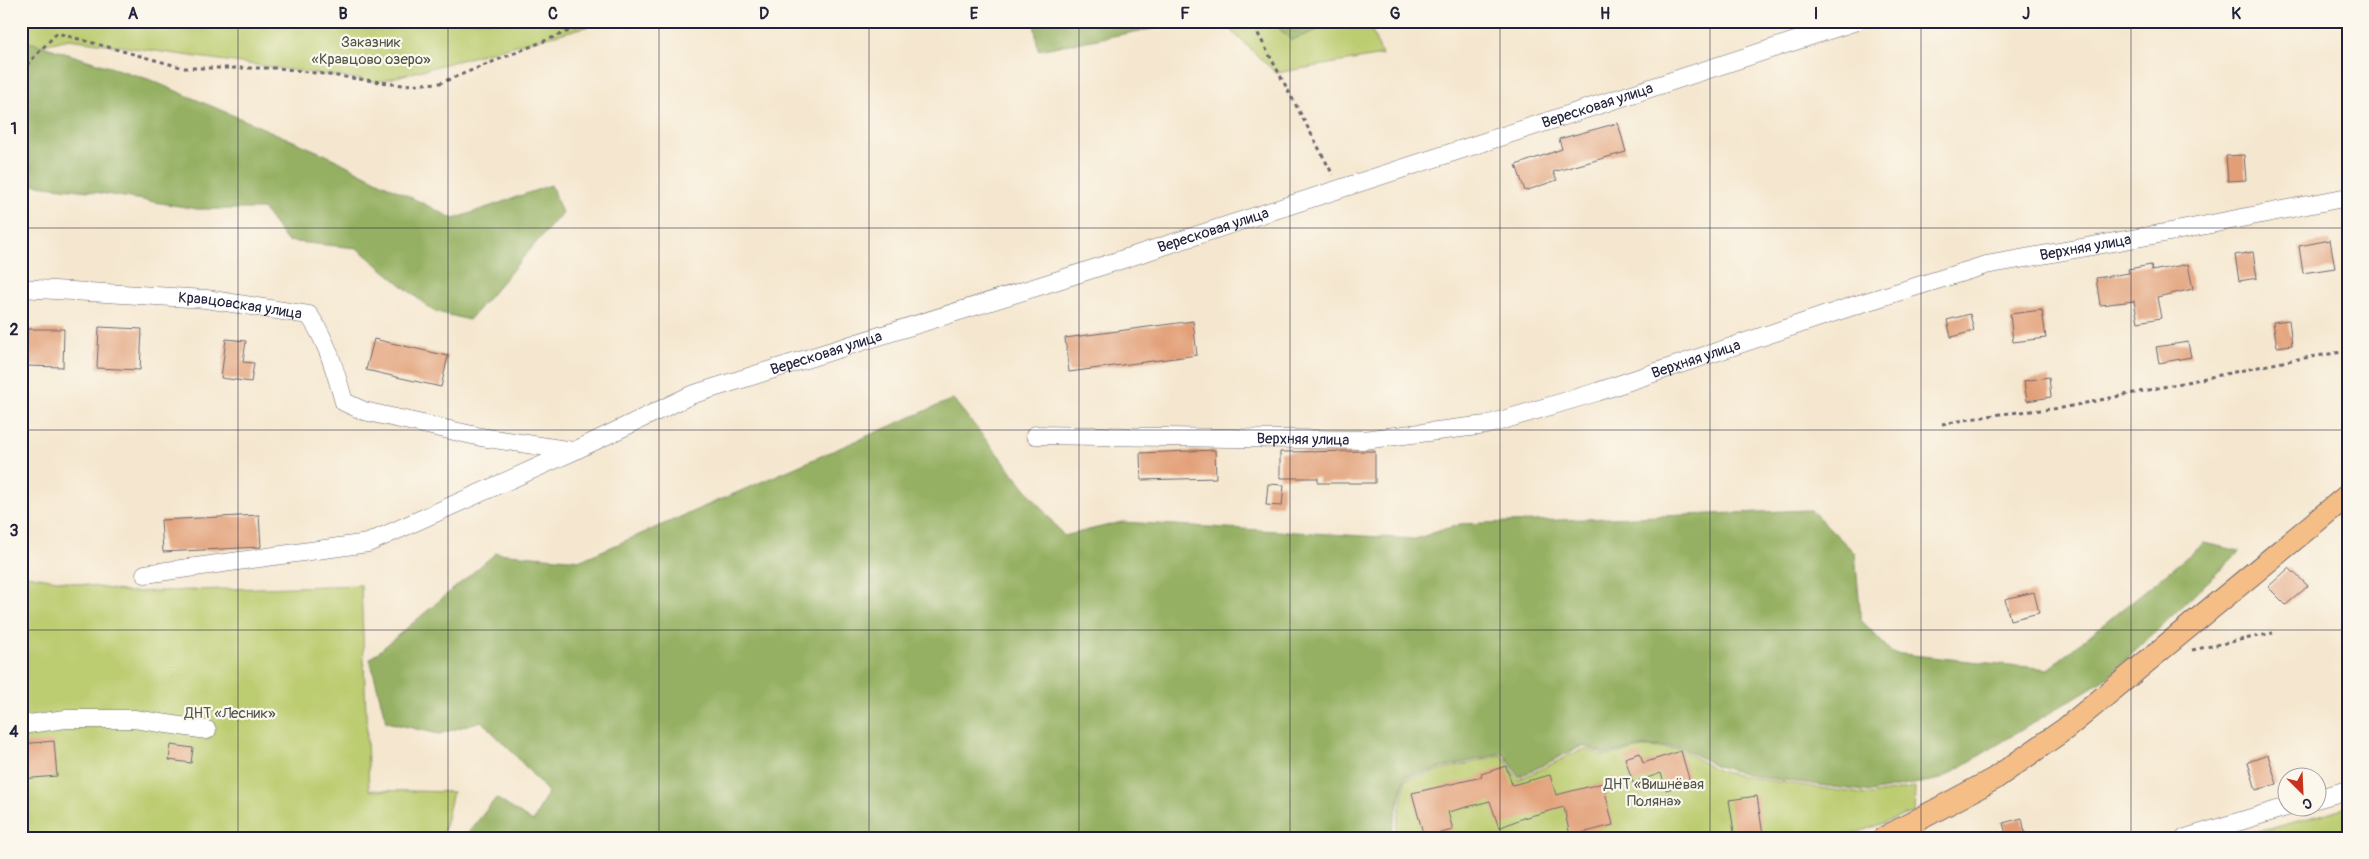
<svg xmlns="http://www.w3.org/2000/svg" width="2369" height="859" viewBox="0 0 2369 859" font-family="Pangolin,sans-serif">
  <rect width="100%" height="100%" fill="#fbf7ec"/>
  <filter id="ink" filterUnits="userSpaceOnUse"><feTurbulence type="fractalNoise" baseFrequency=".02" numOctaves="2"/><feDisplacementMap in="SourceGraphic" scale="10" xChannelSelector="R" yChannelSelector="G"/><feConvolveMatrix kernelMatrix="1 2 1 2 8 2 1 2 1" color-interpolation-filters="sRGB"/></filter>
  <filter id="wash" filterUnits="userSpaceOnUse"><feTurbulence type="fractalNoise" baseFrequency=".0096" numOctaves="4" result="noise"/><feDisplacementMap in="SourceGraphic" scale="20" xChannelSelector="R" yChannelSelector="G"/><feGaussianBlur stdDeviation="1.12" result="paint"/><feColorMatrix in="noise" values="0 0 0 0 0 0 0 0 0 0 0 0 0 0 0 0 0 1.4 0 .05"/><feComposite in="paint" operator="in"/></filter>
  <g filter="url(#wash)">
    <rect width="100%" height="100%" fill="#f5e7cf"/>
    <g fill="#bccc6f" stroke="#6f7755">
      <polygon points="21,21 608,21 377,82 69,39 31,48 21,54"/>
      <polygon points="1221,21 1368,21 1382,55 1276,73"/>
      <polygon points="21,574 128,592 361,585 369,790 453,792 442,838 21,838"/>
      <polygon points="1647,747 1679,749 1719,771 1752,778 1869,795 1915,787 1914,812 1842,838 1394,838 1406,779 1502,755 1518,780 1583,749 1604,756"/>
      <polygon points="2348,807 2348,838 2237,838"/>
    </g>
    <g fill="#95b062" stroke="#5c694e">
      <polygon points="1034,21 1193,21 1038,50"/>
      <polygon points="1271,21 1326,21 1326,27 1291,40"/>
      <polygon points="21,42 33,43 148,79 326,155 454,219 551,185 562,213 469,320 433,311 357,248 287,241 263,209 197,209 88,191 21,183"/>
      <polygon points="953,399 1064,536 1122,522 1415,539 1460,524 1811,510 1855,553 1861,620 1892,653 2048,669 2204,543 2240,551 2107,678 1941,779 1870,792 1753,776 1717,766 1679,747 1648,746 1604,754 1582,746 1519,777 1503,753 1405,777 1390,838 464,838 496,798 533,822 548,792 516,756 481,721 439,734 386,722 370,659 496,553 581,560"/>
    </g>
    <g id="blocks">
      <g fill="#e29f77">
        <polygon points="1618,123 1626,152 1553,172 1557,180 1525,191 1516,165 1562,149 1559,139"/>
        <polygon points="2244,155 2246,180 2228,181 2226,156"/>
        <polygon points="2330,240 2335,268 2303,273 2299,246"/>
        <polygon points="2253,252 2257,278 2239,281 2235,255"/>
        <polygon points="2188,264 2193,289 2157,297 2161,318 2138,322 2134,301 2100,305 2096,278 2129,273 2128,269 2151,265 2152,271"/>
        <polygon points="2042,310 2046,338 2013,342 2010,314"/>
        <polygon points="1970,314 1974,331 1951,337 1947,320"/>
        <polygon points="2289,320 2292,345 2277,347 2273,322"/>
        <polygon points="1193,321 1197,355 1069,372 1065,338"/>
        <polygon points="99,327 142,329 140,370 97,368"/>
        <polygon points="27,329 64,329 63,367 26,366"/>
        <polygon points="226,339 246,341 243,362 254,363 251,382 221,378"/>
        <polygon points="374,339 448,356 441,387 366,370"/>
        <polygon points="2188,342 2191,357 2159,363 2156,347"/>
        <polygon points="2049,377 2051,397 2027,401 2024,381"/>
        <polygon points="1215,450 1216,478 1141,480 1140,453"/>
        <polygon points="1375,451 1375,483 1318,483 1318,478 1280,478 1280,452"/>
        <polygon points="1268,484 1284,485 1282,506 1266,505"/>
        <polygon points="259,515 261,547 163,552 161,520"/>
        <polygon points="2289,568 2308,586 2286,605 2268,587"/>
        <polygon points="2034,592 2039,613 2010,620 2005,599"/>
        <polygon points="54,741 57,776 21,779 21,744"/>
        <polygon points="171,745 193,748 191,763 169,760"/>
        <polygon points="1681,751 1690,782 1666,790 1661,773 1633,783 1625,758 1640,753 1643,763"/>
        <polygon points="2268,755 2277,784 2256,790 2248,762"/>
        <polygon points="1506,766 1512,785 1550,775 1556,795 1603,783 1613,825 1570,836 1564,807 1523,818 1499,828 1490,801 1448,812 1453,830 1424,837 1412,793 1482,777 1481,774"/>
        <polygon points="1757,796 1763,835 1735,838 1729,800"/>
        <polygon points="2022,818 2026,838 2007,838 2003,823"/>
      </g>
    </g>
  </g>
  <g filter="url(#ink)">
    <use href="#blocks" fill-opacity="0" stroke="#6c676f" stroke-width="1"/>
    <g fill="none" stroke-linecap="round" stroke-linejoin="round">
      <defs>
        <g id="minor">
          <path id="s1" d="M 21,288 L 206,299 L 309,315 C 328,342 335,371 344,402 L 364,411 L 481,437 L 573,451"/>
          <path id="s2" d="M 1035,435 L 1363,440 L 1486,425 L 1597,392 L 1859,304 L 1986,265 L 2181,230 L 2348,197"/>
          <path id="s3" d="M 145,574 L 368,543 L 574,451 L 691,395 L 1065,278 L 1857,21"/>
          <polyline points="21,725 66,719 134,719 207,730"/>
          <polyline points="2316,799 2348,790"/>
          <polyline points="2185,838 2290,806"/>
        </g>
        <polyline id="major" points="1884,838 1994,779 2065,729 2348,495"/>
      </defs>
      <use href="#minor" stroke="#6c676f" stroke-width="19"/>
      <use href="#major" stroke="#6c676f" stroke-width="24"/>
      <g stroke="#6c676f" stroke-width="3" stroke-dasharray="4 4" stroke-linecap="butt">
        <polyline points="1248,21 1256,30 1333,175"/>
        <polyline points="21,71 57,33 184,68 279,68 403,85 440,83 594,21"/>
        <polyline points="1942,424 2000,414 2062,408 2292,360 2348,351"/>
        <polyline points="2192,650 2273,633"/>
      </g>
      <use href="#minor" stroke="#fff" stroke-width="18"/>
      <use href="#major" stroke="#f6be87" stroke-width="22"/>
    </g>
  </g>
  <path fill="none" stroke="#22223b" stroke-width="1" stroke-opacity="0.55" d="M 238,21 L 238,838M 448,21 L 448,838M 659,21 L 659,838M 869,21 L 869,838M 1079,21 L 1079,838M 1290,21 L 1290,838M 1500,21 L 1500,838M 1710,21 L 1710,838M 1921,21 L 1921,838M 2131,21 L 2131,838M 21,228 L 2348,228M 21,430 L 2348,430M 21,630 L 2348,630"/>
  <g text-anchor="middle" stroke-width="4.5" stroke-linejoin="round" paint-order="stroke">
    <g font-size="15" fill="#50554b" stroke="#fbf7ec">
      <text x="371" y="47">Заказник<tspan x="371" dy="17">«Кравцово озеро»</tspan></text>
      <text x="230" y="718">ДНТ «Лесник»</text>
      <text x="1654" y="789">ДНТ «Вишнёвая<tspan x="1654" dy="17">Поляна»</tspan></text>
    </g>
    <g font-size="15" fill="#22223b" stroke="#fbf7ec">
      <text dy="5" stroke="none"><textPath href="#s3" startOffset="1532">Вересковая улица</textPath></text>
      <text dy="5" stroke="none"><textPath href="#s3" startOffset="1128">Вересковая улица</textPath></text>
      <text dy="5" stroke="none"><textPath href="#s2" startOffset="1078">Верхняя улица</textPath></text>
      <text dy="5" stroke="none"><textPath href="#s1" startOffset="220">Кравцовская улица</textPath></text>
      <text dy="5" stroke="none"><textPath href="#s3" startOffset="722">Вересковая улица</textPath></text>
      <text dy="5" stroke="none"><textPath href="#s2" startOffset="672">Верхняя улица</textPath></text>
      <text dy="5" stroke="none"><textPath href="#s2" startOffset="268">Верхняя улица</textPath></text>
    </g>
  </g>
  <rect width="2369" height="859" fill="none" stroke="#fbf7ec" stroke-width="55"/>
  <g transform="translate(2302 792) rotate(156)"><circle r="24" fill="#fbf7ec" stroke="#a4a2a5"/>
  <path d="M0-4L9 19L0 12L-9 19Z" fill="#c8321e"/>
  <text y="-8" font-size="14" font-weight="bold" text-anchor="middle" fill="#22223b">С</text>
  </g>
  <rect x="28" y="28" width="2314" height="804" fill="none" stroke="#22223b" stroke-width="2"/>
  <g font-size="16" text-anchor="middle" font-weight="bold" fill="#22223b">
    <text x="133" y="19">A</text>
    <text x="343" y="19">B</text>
    <text x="553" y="19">C</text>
    <text x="764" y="19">D</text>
    <text x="974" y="19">E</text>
    <text x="1185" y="19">F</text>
    <text x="1395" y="19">G</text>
    <text x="1605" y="19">H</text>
    <text x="1816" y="19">I</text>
    <text x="2026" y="19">J</text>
    <text x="2236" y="19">K</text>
    <text x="14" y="134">1</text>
    <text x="14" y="335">2</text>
    <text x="14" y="536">3</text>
    <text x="14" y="737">4</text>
  </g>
</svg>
